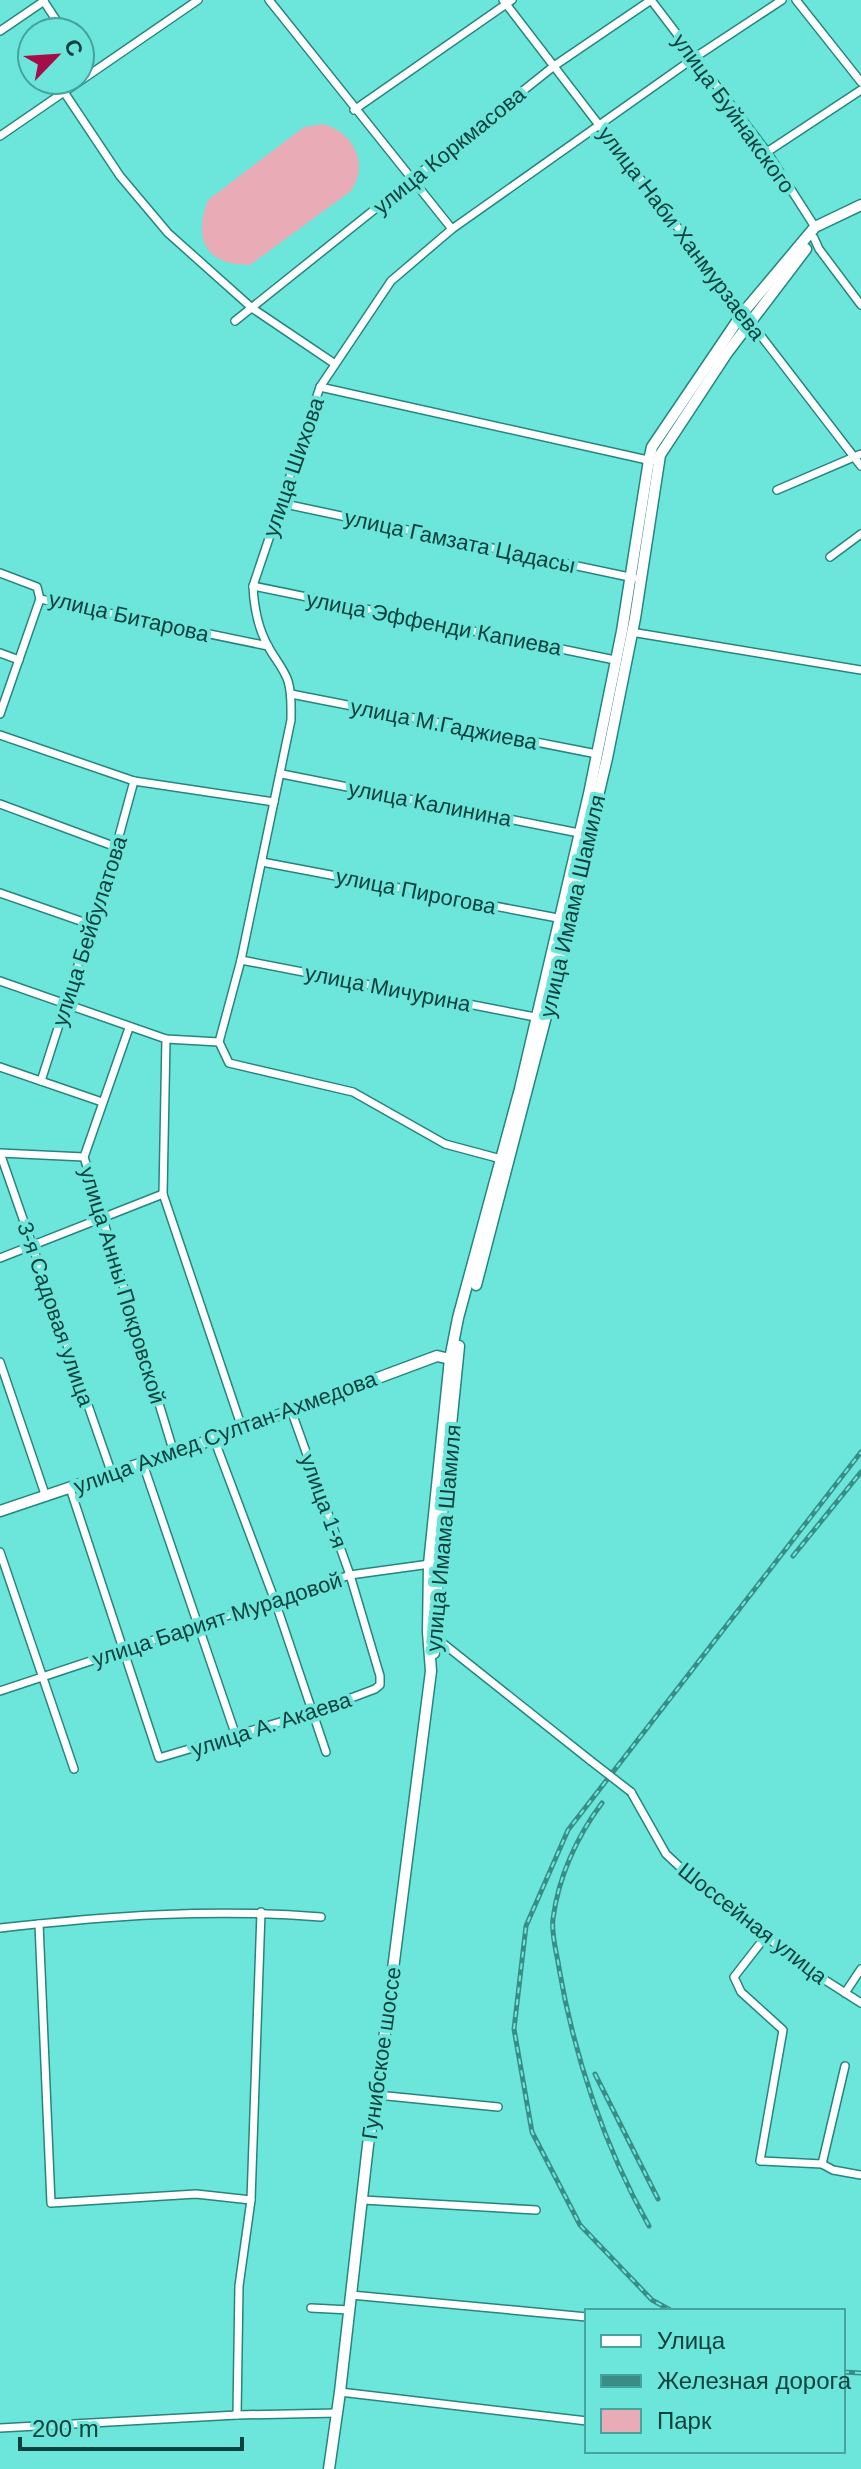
<svg xmlns="http://www.w3.org/2000/svg" width="861" height="2469" viewBox="0 0 861 2469" font-family="Helvetica,sans-serif">
  <rect width="100%" height="100%" fill="#6ce5da"/>
  <path fill="#e9acb6" d="M 323,124 C 354,133 369,163 351,191 L 250,265 C 205,265 193,239 208,200 L 304,127 Z"/>
  <g fill="none" stroke-linecap="round" stroke-linejoin="round">
    <defs>
      <g id="minor">
        <polyline points="43,0 64,32"/>
        <polyline points="269,0 452,229"/>
        <polyline points="503,0 861,466"/>
        <polyline points="651,0 767,152 815,227"/>
        <polyline points="796,0 861,82"/>
        <polyline points="0,31 44,1"/>
        <polyline points="80,55 91,73"/>
        <polyline points="64,92 120,176 168,233 252,308 335,364"/>
        <polyline points="354,110 512,0"/>
        <polyline points="0,136 198,0"/>
        <polyline points="767,152 861,90"/>
        <polyline points="814,238 819,249 861,305"/>
        <polyline points="235,321 554,66 651,0"/>
        <polyline points="320,387 652,461"/>
        <polyline points="777,490 861,454"/>
        <polyline points="280,503 634,578"/>
        <polyline points="830,557 861,534"/>
        <polyline points="0,573 37,587 40,599 268,646"/>
        <polyline points="253,586 615,660"/>
        <polyline points="631,632 861,670"/>
        <polyline points="0,653 19,660"/>
        <polyline points="291,694 597,754"/>
        <polyline points="0,714 40,599"/>
        <polyline points="0,735 134,781 274,802"/>
        <polyline points="282,774 579,833"/>
        <polyline points="0,804 116,847"/>
        <polyline points="262,862 563,919"/>
        <polyline points="0,893 92,925"/>
        <polyline points="241,960 535,1017"/>
        <polyline points="0,981 166,1039 219,1042"/>
        <polyline points="129,1028 84,1157 174,1453"/>
        <polyline points="166,1039 163,1194 242,1428"/>
        <path d="M 219,1042 L 241,960 L 291,720 C 291,707 292,694 288,681 C 284,669 275,659 269,648 C 258,629 254,608 253,586 L 320,387 L 391,281 L 452,229 L 694,58 L 782,0"/>
        <polyline points="219,1042 229,1063 353,1092 445,1144 501,1159"/>
        <polyline points="0,1067 102,1102"/>
        <polyline points="41,1081 116,847 134,781"/>
        <polyline points="84,1157 0,1153 112,1474"/>
        <polyline points="0,1258 163,1194"/>
        <polyline points="0,1362 46,1497"/>
        <polyline points="214,1439 275,1601 326,1752"/>
        <polyline points="143,1464 236,1736"/>
        <polyline points="70,1488 159,1758 314,1712 375,1689 380,1685 380,1676 350,1575 291,1410"/>
        <polyline points="0,1552 74,1769"/>
        <polyline points="435,1637 591,1761"/>
        <polyline points="0,1691 350,1575 430,1564"/>
        <polyline points="631,1792 666,1854 682,1869 803,1966 861,2003"/>
        <polyline points="39,1924 51,2203 196,2194 251,2200"/>
        <path d="M 0,1928 C 107,1916 213,1908 321,1917"/>
        <polyline points="766,1936 734,1977 741,1992 783,2030 760,2161 822,2164"/>
        <polyline points="845,1993 861,1969"/>
        <polyline points="845,2066 822,2164 833,2170 861,2175"/>
        <polyline points="377,2095 498,2107"/>
        <polyline points="363,2200 536,2210"/>
        <polyline points="351,2295 587,2317"/>
        <polyline points="311,2308 350,2310"/>
        <polyline points="340,2392 587,2421"/>
        <polyline points="237,2415 239,2286 251,2200 261,1912"/>
        <polyline points="0,2428 237,2415 337,2413"/>
      </g>
      <g id="secondary">
        <polyline points="476,1285 545,1020 607,758 635,618 660,455 727,353 806,249"/>
        <polyline points="0,1511 214,1439 437,1356 450,1359"/>
        <polyline points="434,1653 437,1637 437,1564 459,1346"/>
        <polyline points="329,2469 340,2392 368,2145 377,2095 431,1671 428,1632 429,1564 450,1359 458,1318 520,1089 589,794 622,631 649,460 652,447 742,314 815,227 861,205"/>
      </g>
    </defs>
    <use href="#minor" stroke="#24867f" stroke-width="10"/>
    <use href="#secondary" stroke="#24867f" stroke-width="13"/>
    <use href="#minor" stroke="#fff" stroke-width="7"/>
    <use href="#secondary" stroke="#fff" stroke-width="10"/>
    <defs>
      <g id="rail">
        <polyline points="793,1556 861,1472"/>
        <path d="M 602,1803 C 577,1836 558,1878 553,1919 C 551,1935 557,1953 559,1968 C 574,2056 605,2148 649,2226"/>
        <polyline points="595,2074 658,2199"/>
        <polyline points="672,2311 652,2300 580,2225 532,2132 514,2029 526,1926 568,1830 861,1452"/>
        <polyline points="843,2372 861,2373"/>
      </g>
    </defs>
    <use href="#rail" stroke="#388e87" stroke-width="5"/>
    <use href="#rail" stroke="#6ce5da" stroke-width="2" stroke-dasharray="6" stroke-linecap="butt"/>
    <defs>
      <polyline id="minor-bridge" points="591,1761 631,1792"/>
    </defs>
    <use href="#minor-bridge" stroke="#24867f" stroke-width="10" stroke-linecap="butt"/>
    <use href="#minor-bridge" stroke="#fff" stroke-width="7"/>
  </g>
  <g text-anchor="middle" stroke-width="8" stroke-linejoin="round" paint-order="stroke">
    <g font-size="22" fill="#0b423e" stroke="#6ce5da">
      <text transform="translate(734 113) rotate(54)" y="8">улица Буйнакского</text>
      <text transform="translate(449 150) rotate(-39)" y="8">улица Коркмасова</text>
      <text transform="translate(682 233) rotate(53)" y="8">улица Наби Ханмурзаева</text>
      <text transform="translate(293 467) rotate(-71)" y="8">улица Шихова</text>
      <text transform="translate(460 541) rotate(12)" y="8">улица Гамзата Цадасы</text>
      <text transform="translate(129 616) rotate(13)" y="8">улица Битарова</text>
      <text transform="translate(434 623) rotate(11)" y="8">улица Эффенди Капиева</text>
      <text transform="translate(444 724) rotate(11)" y="8">улица М.Гаджиева</text>
      <text transform="translate(430 803) rotate(11)" y="8">улица Калинина</text>
      <text transform="translate(416 891) rotate(11)" y="8">улица Пирогова</text>
      <text transform="translate(572 906) rotate(-77)" y="8">улица Имама Шамиля</text>
      <text transform="translate(89 931) rotate(-72)" y="8">улица Бейбулатова</text>
      <text transform="translate(388 988) rotate(11)" y="8">улица Мичурина</text>
      <text transform="translate(123 1285) rotate(73)" y="8">улица Анны Покровской</text>
      <text transform="translate(56 1314) rotate(71)" y="8">3-я Садовая улица</text>
      <text transform="translate(225 1432) rotate(-20)" y="8">улица Ахмед Султан-Ахмедова</text>
      <text transform="translate(324 1501) rotate(70)" y="8">улица 1-я</text>
      <text transform="translate(443 1538) rotate(-85)" y="8">улица Имама Шамиля</text>
      <text transform="translate(217 1619) rotate(-18)" y="8">улица Барият Мурадовой</text>
      <text transform="translate(271 1724) rotate(-18)" y="8">улица А. Акаева</text>
      <text transform="translate(753 1923) rotate(38)" y="8">Шоссейная улица</text>
      <text transform="translate(381 2053) rotate(-82)" y="8">Гунибское шоссе</text>
    </g>
  </g>
  <rect x="585" y="2309" width="260" height="144" fill="#6ce5da" stroke="#45a49c" stroke-width="2"/>
  <rect x="601" y="2335" width="40" height="12" fill="#ffffff" stroke="#45a49c" stroke-width="2"/>
  <text x="657" y="2349" font-size="24" fill="#0b423e">Улица</text>
  <rect x="601" y="2375" width="40" height="12" fill="#388e87" stroke="#45a49c" stroke-width="2"/>
  <text x="657" y="2389" font-size="24" fill="#0b423e">Железная дорога</text>
  <rect x="601" y="2409" width="40" height="24" fill="#e9acb6" stroke="#45a49c" stroke-width="2"/>
  <text x="657" y="2429" font-size="24" fill="#0b423e">Парк</text>
  <g transform="translate(56 56) rotate(65)"><circle r="38" fill="#6ce5da" stroke="#45a49c" stroke-width="2"/>
  <path d="M0-6L14 30L0 20L-14 30Z" fill="#a40d47"/>
  <text y="-12" font-size="22" font-weight="bold" text-anchor="middle" fill="#0b423e">С</text>
  </g>
  <path d="M20 2437v12h222v-12" fill="none" stroke="#0b423e" stroke-width="4"/>
  <text x="32" y="2437" font-size="24" fill="#0b423e" stroke="#6ce5da" stroke-width="6" paint-order="stroke">200 m</text>
</svg>
